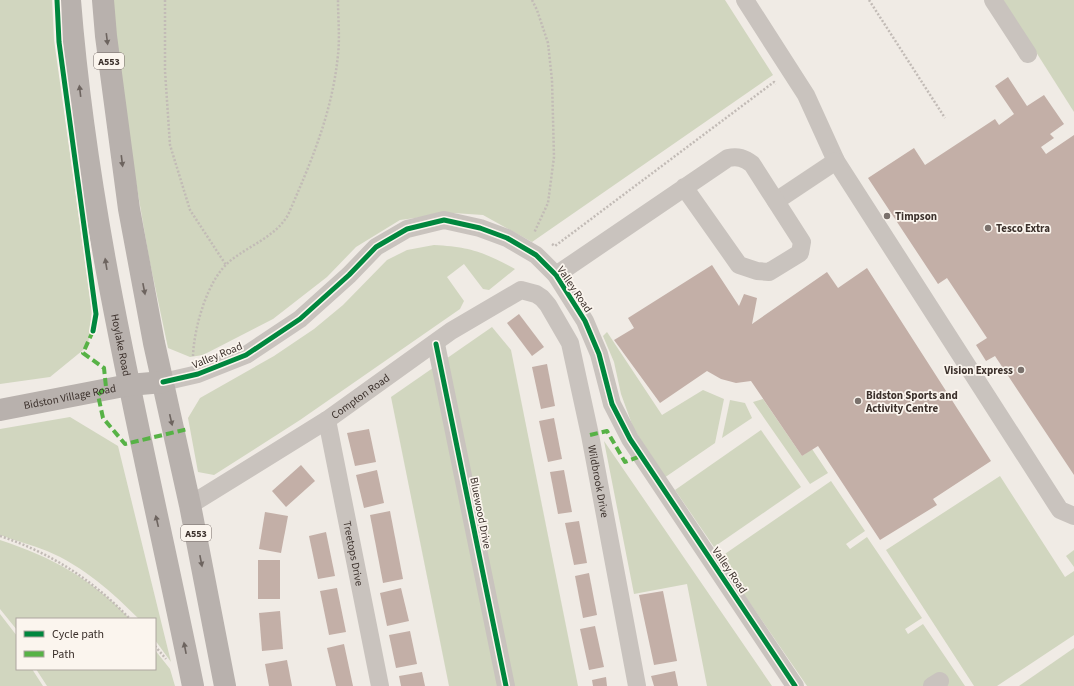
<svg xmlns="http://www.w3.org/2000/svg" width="1074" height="686" viewBox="0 0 1074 686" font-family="'Source Sans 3',sans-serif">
  <rect width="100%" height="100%" fill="#f0ebe5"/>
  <g fill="#d1d6bf">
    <polygon points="0,0 52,0 54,40 92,311 88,346 50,377 0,384"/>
    <polygon points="111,0 725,0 773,75 532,242 483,215 453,213 400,220 356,247 327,277 273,319 203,355 190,357 168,348 149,258 122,100"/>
    <polygon points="1003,0 1074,0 1074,112"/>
    <path d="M 434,245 C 471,247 483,252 515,269 L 489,290 L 483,289 L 464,264 L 447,277 L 464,301 L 460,309 L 300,420 L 214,475 L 198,472 L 188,418 L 200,398 L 274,356 L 314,329 L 343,305 L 387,260 L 407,250 Z"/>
    <polygon points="492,327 511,350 578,686 449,686 391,397"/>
    <polygon points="607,332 662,415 703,390 724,399 715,443 664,478 633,427 621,394 614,362 603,336"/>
    <polygon points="763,399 802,456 812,449 828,473 810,484 753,402"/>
    <polygon points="730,400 745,403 752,418 722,438"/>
    <path d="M 70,417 L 118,446 L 171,662 L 155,640 L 155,619 L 139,619 C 112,592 83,566 47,551 C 32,545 16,541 0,535 L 0,429 Z"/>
    <polygon points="761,430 801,487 714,547 675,490"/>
    <polygon points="604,441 772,686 707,686 687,584 634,594"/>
    <polygon points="1000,476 1065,577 1074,571 1074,635 997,686 974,686 886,550"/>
    <polygon points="831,481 865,531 846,544 850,549 867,537 922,618 905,629 908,634 923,624 965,686 807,686 719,558"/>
    <path d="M 0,540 C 52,557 92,579 130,619 L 17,619 L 17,630 L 0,609 Z"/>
    <polygon points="1074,550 1074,567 1066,556"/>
    <polygon points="0,614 17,636 17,669 32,669 43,686 0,686"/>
    <polygon points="1074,648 1074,686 1019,686"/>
    <polygon points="155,650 170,669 175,686 47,686 36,669 155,669"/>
  </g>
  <g fill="#c3afa7">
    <polygon points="1008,77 1027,106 1044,95 1064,124 1050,134 1054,138 1041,147 1046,154 1074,135 1074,475 995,356 986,361 976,345 987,338 947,278 938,284 868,178 914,148 925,165 995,119 999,125 1014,114 995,86"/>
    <polygon points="712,265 739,306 744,294 757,298 752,324 827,272 838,288 867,268 991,461 933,499 937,505 880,540 818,446 802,456 751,381 736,383 721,379 707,371 660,403 614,340 634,328 628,318"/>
    <polygon points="519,314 544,347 532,356 507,323"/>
    <polygon points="547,364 555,406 541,409 532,367"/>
    <polygon points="554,418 562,459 548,462 539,421"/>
    <polygon points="369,429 376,462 355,466 347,433"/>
    <polygon points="301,465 315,481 286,507 272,491"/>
    <polygon points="377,470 384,503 364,508 356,475"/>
    <polygon points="564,470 572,512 558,514 550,472"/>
    <polygon points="390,511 403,579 383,583 370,515"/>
    <polygon points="265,512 288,516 281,553 259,549"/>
    <polygon points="579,521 587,563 574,565 565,523"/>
    <polygon points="326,532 335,576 318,579 309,536"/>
    <rect x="258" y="560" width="22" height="39"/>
    <polygon points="589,573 597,615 583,618 575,576"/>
    <polygon points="337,588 346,632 329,635 320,591"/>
    <polygon points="401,588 409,621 387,626 380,593"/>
    <polygon points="663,591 677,661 654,665 639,595"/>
    <polygon points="280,611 283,649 262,651 259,613"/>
    <polygon points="595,626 604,667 589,670 580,629"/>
    <polygon points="410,631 417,664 396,668 389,635"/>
    <polygon points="344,644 353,686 336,686 327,648"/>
    <polygon points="287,660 292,686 269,686 265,664"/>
    <polygon points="675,671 678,686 654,686 651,676"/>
    <polygon points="422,672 425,686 401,686 399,676"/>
    <polygon points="606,677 607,686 593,686 592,680"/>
  </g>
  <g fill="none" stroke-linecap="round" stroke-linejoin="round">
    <g stroke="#c2bbb6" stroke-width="2.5" stroke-dasharray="2 2" stroke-linecap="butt">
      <polyline points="165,0 165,71 170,145 190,210 226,265"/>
      <polyline points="532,0 537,10 548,43 552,80 554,157 548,203 534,233"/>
      <polyline points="869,0 945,118"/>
      <polyline points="552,244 555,246 774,82 776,84"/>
      <path d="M 193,356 C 194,328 207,280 230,261 C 250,245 275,237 288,215 C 311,162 332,114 338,55 C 340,37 338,18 338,0"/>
      <path d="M 0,536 C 51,553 93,580 130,619"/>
      <polyline points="155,646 166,659"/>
    </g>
    <g stroke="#c9c3be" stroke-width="18">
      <polyline points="745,0 806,95 836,161 1060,510 1074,516"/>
      <polyline points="993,0 1028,54"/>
      <polyline points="776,201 836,161"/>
      <path d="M 556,275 L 728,158 C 738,156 744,158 752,164 L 802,242 L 800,253 L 769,272 L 757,271 L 739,265 L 684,187"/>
      <polyline points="436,344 506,686"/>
      <polyline points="163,382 198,374 246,355 300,319 349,275 376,247 407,229 444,220 480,228 507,238 536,255 556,275 585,321 599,354 612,404 630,439 795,686"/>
      <path id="s1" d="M 327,420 L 380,686"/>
      <path id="s2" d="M 190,505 L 327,420 L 451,331 L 521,290 L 536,294 L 542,298 L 548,305 L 570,343 L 590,435 L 637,686"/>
      <polyline points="932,686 940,681"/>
    </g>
    <g stroke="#b8b1ad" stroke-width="22">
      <path id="s3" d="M 70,0 C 88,232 147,458 193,686"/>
      <polyline points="103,0 106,36 129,209 154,343 190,505 225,686"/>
      <path id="s4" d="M 0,410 L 129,385 L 163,382"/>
    </g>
    <g stroke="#57b246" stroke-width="4" stroke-dasharray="8 4" stroke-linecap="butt">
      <polyline points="93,331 83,353 104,368 106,387 98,395 103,418 125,444 188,429"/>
      <polyline points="590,435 607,431 625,462 641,456"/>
    </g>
    <defs>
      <g id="cycleway">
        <polyline points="57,0 59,42 96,314 93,331"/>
        <polyline points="436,344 506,686"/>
        <polyline points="163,382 198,374 246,355 300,319 349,275 376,247 407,229 444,220 480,228 507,238 536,255 556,275 585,321 599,354 612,404 630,439 795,686"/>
      </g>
    </defs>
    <use href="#cycleway" stroke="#fbf5ee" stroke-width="8"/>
    <use href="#cycleway" stroke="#00873e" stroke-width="5"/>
  </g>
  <defs><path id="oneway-solid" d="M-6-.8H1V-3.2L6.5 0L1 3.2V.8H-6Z"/></defs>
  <g fill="#6d645f">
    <use href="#oneway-solid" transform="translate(107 39) rotate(83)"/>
    <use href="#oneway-solid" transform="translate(80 91) rotate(-97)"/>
    <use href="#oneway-solid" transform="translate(122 161) rotate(83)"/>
    <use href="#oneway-solid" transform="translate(106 264) rotate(-99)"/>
    <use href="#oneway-solid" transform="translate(144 289) rotate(79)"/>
    <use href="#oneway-solid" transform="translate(171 420) rotate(77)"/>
    <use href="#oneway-solid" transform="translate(157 521) rotate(-103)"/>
    <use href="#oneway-solid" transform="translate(201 561) rotate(79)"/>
    <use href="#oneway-solid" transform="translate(185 648) rotate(-101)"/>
  </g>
  <g fill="#7a716c" stroke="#fbf5ee" stroke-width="1.5">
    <circle cx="887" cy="216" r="4"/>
    <circle cx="988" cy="228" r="4"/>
    <circle cx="1021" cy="370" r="4"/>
    <circle cx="858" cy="401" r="4"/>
  </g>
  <g text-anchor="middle" stroke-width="3.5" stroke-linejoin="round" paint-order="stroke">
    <g fill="#fbf5ee" stroke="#756b66" stroke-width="1">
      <rect x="94" y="53" width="30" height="16" rx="3"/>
      <rect x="181" y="525" width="30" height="16" rx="3"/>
    </g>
    <g font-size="10" font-weight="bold" fill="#3b302b">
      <text x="109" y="65">A553</text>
      <text x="196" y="537">A553</text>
    </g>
    <g font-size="11" font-weight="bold" fill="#3b302b" stroke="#fbf5ee" text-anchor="start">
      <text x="895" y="220">Timpson</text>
      <text x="996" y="232">Tesco Extra</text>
      <text x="1013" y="374" text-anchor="end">Vision Express</text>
      <text x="866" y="399">Bidston Sports and<tspan x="866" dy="13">Activity Centre</tspan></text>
    </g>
    <g font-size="11" fill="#3b302b" stroke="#fbf5ee">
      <text transform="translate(575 289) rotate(56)" y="4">Valley Road</text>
      <text dy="4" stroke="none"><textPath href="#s3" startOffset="349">Hoylake Road</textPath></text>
      <text transform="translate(217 355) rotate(-22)" y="4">Valley Road</text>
      <text dy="4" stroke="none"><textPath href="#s4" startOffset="71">Bidston Village Road</textPath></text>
      <text dy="4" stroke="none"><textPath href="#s2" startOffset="202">Compton Road</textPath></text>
      <text dy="4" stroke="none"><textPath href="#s2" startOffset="612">Wildbrook Drive</textPath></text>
      <text transform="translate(481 513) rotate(79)" y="4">Bluewood Drive</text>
      <text dy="4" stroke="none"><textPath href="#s1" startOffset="136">Treetops Drive</textPath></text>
      <text transform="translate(730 570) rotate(56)" y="4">Valley Road</text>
    </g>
  </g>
  <rect x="16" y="618" width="140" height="52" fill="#fbf5ee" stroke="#aea6a0"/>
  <rect x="24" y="631" width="20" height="6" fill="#00873e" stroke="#aea6a0"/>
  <text x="52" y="638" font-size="12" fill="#3b302b">Cycle path</text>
  <rect x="24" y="651" width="20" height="6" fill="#57b246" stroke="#aea6a0"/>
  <text x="52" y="658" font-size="12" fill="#3b302b">Path</text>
</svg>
